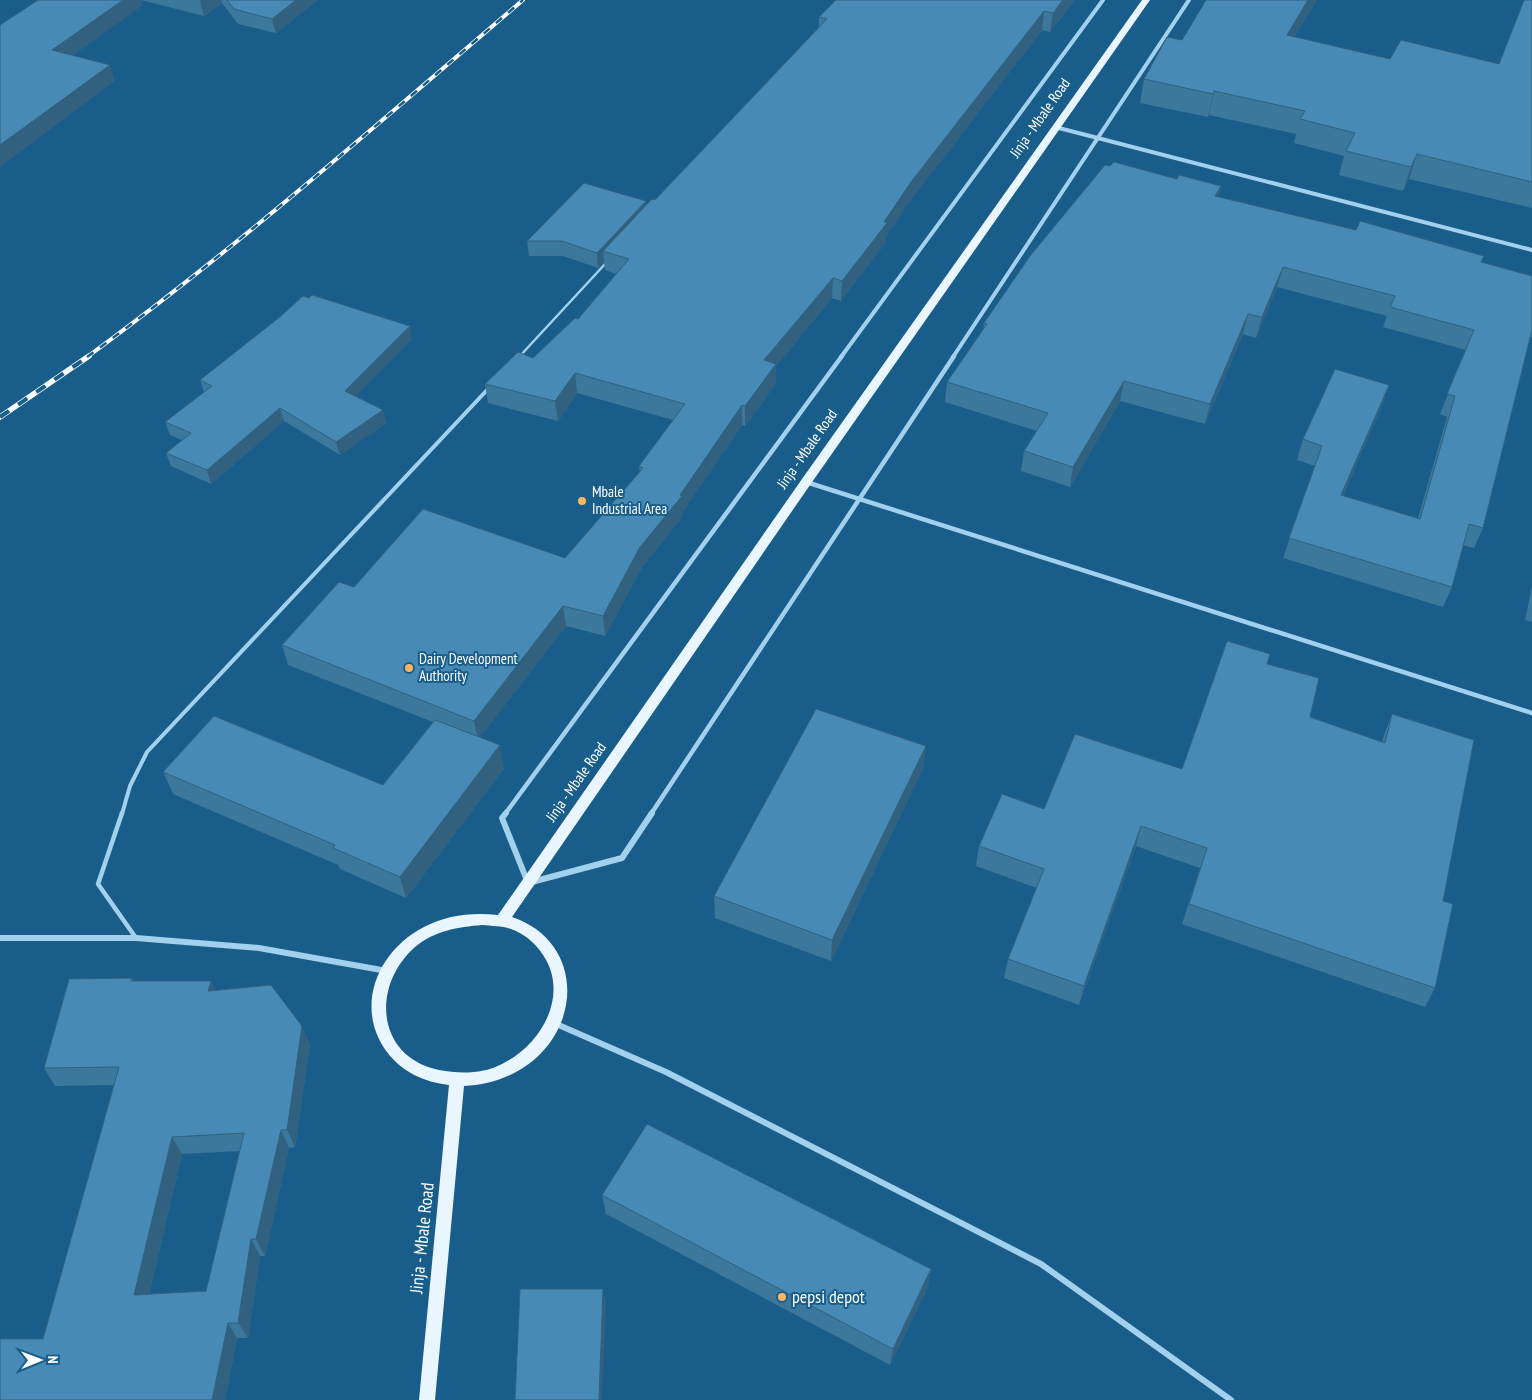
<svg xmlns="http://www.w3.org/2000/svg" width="1532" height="1400" viewBox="0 0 1532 1400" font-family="'PT Sans Narrow',sans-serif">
  <rect width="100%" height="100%" fill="#195e8b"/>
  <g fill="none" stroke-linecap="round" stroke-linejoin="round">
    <polyline stroke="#a3d1ed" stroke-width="2.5" points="519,357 606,263"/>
    <polyline stroke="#a3d1ed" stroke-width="4" points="122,814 130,786 147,752 488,389"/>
    <polyline stroke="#a3d1ed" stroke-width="4.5" points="122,813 98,884 136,938"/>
    <g stroke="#a3d1ed" stroke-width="4">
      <polyline points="1055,127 1532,250"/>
      <polyline points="841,357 1103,0"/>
      <polyline points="953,357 1189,0"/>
    </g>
    <g stroke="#a3d1ed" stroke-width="4.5">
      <polyline points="806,482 1532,713"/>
      <polyline points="505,814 842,356"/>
      <polyline points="651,814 954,356"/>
    </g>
    <g stroke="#a3d1ed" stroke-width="6">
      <polyline points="506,813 502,818 528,883 622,858 652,813"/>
      <polyline points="0,938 136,938 259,948 387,971"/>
      <polyline points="554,1023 666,1072 1041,1264 1231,1400"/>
    </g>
    <path fill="#eaf6ff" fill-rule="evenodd" d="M 1142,0 L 1150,0 L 810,485 L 512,917 C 578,939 584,1016 535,1059 C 515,1076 490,1085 464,1086 L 435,1400 L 419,1400 L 449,1085 C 424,1082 402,1072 387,1052 C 354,1008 377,951 424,927 C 446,915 473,912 498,915 L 802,479 ZM 482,925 C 492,926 503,926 511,929 C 523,933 534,942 541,952 C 571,992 543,1044 502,1064 C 483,1074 460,1074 439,1070 C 376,1057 371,986 415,947 C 434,931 458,927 482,925 Z"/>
    <defs>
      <path id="rail-far1" d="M 87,357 C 239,246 380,122 523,0"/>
      <polyline id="rail" points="0,417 89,356"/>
    </defs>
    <use href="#rail-far1" stroke="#fff" stroke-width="4"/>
    <use href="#rail" stroke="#fff" stroke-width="5.5"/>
    <use href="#rail-far1" stroke="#195e8b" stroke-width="2.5" stroke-dasharray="8" stroke-linecap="butt"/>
    <use href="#rail" stroke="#195e8b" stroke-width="4" stroke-dasharray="11" stroke-linecap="butt"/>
  </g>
  <g fill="#3c779c" fill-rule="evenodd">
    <polygon points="141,0 318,0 276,33 238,24 222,3 204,16"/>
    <polygon points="836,0 1075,0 1050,32 1042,30 910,201 886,236 886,242 841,301 832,298 776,366 776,383 745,426 742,425 683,511 683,516 642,567 605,636 566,626 480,737 504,768 406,898 340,869 338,865 173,794 163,772 383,785 433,722 288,665 282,645 354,587 565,558 640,472 639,466 673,420 577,393 558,421 488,403 485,384 533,358 578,319 616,274 605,270 604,262 598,268 563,256 529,256 527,241 646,206 655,200 819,27 819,17"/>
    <polygon points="1206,0 1317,0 1294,37 1390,59 1499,64 1532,0 1532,208 1409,179 1403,191 1339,175 1344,156 1294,143 1296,134 1209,115 1208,117 1140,103 1144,79 1182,40"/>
    <polygon points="1177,179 1221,186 1218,197 1482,262 1532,276 1532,337 1530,337 1483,528 1474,548 1463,545 1452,587 1443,607 1283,558 1315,466 1297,460 1303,439 1389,385 1382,405 1343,496 1418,518 1447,417 1440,414 1466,350 1383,327 1387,316 1277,287 1256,338 1243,334 1205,424 1120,401 1070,487 1021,471 1024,451 1037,431 945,402 947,382 983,329 984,323"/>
    <polygon points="412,339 355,396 386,423 340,455 284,421 211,484 171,466 166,453 182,440 170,435 165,422 204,392 200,380"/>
    <polygon points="1532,586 1532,622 1525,620"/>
    <polygon points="1267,664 1310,717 1382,742 1384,735 1392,714 1443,901 1435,988 1425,1007 1182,924 1200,868 1136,846 1079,1005 1004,978 1008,959 1037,888 976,866 979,846 1044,809 1182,769"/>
    <polygon points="926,746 923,768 831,961 715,918 714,896"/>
    <path d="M 132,978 L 134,981 L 211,981 L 215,990 L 310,1044 L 295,1147 L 289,1148 L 265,1256 L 260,1256 L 248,1338 L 237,1338 L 225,1400 L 0,1400 L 43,1339 L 114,1085 L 55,1086 L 44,1068 ZM 240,1151 L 206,1291 L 149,1294 L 182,1154 Z"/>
    <polygon points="602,1195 931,1269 928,1287 890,1365 606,1214"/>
  </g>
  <g fill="#31617f">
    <polygon points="123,0 141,0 142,6 58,66 52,50"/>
    <polygon points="202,0 221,0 222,3 204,16 200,1"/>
    <polygon points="296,0 318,0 276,33 272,19"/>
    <polygon points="1063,0 1075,0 1050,32 1053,13"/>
    <polygon points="1308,0 1317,0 1281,58 1287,35"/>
    <polygon points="1044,11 1042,30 910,201 886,236 886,242 841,301 842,281 911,182"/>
    <polygon points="110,65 115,81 0,167 0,145"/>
    <polygon points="1214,91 1209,115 1208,117 1213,94"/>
    <polygon points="1417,154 1409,179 1403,191 1411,167"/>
    <polygon points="1221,186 1216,206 1215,196"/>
    <polygon points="646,201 646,217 603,251 604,262 598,268 597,253"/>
    <polygon points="1283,267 1277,287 1256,338 1262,317"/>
    <polygon points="833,278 832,298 776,366 776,383 745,426 745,406 764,360"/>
    <polygon points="1248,314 1243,334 1205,424 1210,404"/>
    <polygon points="410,326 412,339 348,404 345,391"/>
    <polygon points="575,373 577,393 558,421 555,401"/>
    <polygon points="1124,381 1120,401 1070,487 1073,467"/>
    <polygon points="1389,385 1382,405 1334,516 1341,495"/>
    <polygon points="742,405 742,425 683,511 683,516 642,567 605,636 603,616 640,547 680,495"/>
    <polygon points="280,408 284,421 211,484 207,470"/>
    <polygon points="383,410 386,423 340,455 336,442"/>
    <polygon points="563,606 566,626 478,740 474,721"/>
    <polygon points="500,745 504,768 406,898 400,877"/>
    <polygon points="926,746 923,768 831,961 832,940"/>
    <polygon points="1141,826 1136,846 1079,1005 1084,986"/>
    <polygon points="211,981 219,1000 208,991"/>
    <polygon points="302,1026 310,1044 295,1147 287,1130"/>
    <polygon points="281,1130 289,1148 265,1256 256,1239"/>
    <polygon points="172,1137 182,1154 145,1310 134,1295"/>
    <polygon points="251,1239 260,1256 248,1338 238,1323"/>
    <polygon points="931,1269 928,1287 890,1365 893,1349"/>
    <polygon points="603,1289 606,1305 602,1400 599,1400"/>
    <polygon points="228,1323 237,1338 225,1400 212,1400"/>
  </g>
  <g fill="#468ab5" stroke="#31617f" fill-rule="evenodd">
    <polygon points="38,0 123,0 52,50 110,65 0,145 0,25"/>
    <polygon points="227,0 296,0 272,19 234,9"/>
    <polygon points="836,0 1063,0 1053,13 1044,11 911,182 884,222 887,223 842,281 833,278 764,360 776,364 745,406 742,405 680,495 682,496 640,547 603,616 563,606 474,721 282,645 339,582 354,587 423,509 565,558 643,468 639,466 685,404 575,373 555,401 485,384 518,352 533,358 575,318 578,319 629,259 603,251 652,199 655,200 827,19 819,17"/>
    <polygon points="1206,0 1308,0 1287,35 1390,59 1401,40 1499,64 1524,0 1532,0 1532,182 1417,154 1411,167 1346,151 1355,133 1300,119 1305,111 1214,91 1213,94 1144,79 1167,37 1182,40"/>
    <polygon points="1114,162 1177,179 1179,175 1221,186 1215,196 1356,230 1360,221 1484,256 1481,262 1532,276 1532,330 1483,528 1469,524 1452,587 1289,538 1322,446 1303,439 1335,369 1389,385 1341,495 1420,519 1455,396 1447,394 1474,330 1390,307 1395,296 1283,267 1262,317 1248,314 1210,404 1124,381 1073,467 1024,451 1048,413 947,382 987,324 984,323 1030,256 1105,165 1110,166"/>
    <polygon points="584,183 646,201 597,253 562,241 527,241"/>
    <polygon points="312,295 410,326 345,391 383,410 336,442 280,408 207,470 166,453 191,433 165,422 212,386 200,380 281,316 303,296 309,298"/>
    <polygon points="1227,641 1270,654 1267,664 1319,678 1310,717 1385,743 1392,714 1474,740 1443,901 1453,904 1435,988 1189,904 1207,848 1141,826 1084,986 1008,959 1044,869 979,846 1002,794 1044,809 1075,734 1182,769"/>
    <polygon points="816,709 926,746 832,940 714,896"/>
    <polygon points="214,716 383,785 435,720 500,745 400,877 333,848 335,845 163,772"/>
    <path d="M 132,978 L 131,981 L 211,981 L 208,991 L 271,985 L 302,1026 L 287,1130 L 281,1130 L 256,1239 L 251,1239 L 238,1323 L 228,1323 L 212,1400 L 0,1400 L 0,1339 L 43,1339 L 119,1067 L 44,1068 L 69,979 ZM 244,1133 L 206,1291 L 134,1295 L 172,1137 Z"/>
    <polygon points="647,1124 931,1269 893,1349 602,1195"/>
    <polygon points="520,1289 603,1289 599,1400 515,1400"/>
  </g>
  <g fill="#ffb660" stroke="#195e8b" stroke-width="2">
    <circle cx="582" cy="501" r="5"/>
    <circle cx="409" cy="668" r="5"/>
    <circle cx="782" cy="1297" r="5"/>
  </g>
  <g text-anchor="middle" stroke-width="4" stroke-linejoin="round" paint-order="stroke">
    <g font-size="15" fill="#fff" stroke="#195e8b">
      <text transform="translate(1040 118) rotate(-55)" y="5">Jinja - Mbale Road</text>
      <text transform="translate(807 449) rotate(-55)" y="5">Jinja - Mbale Road</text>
      <text transform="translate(576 782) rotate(-55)" y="5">Jinja - Mbale Road</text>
    </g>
    <g font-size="15" fill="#fff" stroke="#195e8b" text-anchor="start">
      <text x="592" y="497">Mbale<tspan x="592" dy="17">Industrial Area</tspan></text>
      <text x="419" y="664">Dairy Development<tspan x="419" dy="17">Authority</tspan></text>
    </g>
    <g font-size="18" fill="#fff" stroke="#195e8b">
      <text transform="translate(422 1238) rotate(-84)" y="6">Jinja - Mbale Road</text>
    </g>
    <g font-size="18" fill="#fff" stroke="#195e8b" text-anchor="start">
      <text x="792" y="1303">pepsi depot</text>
    </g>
  </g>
  <g transform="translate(40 1360) rotate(89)" stroke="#195e8b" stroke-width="4" paint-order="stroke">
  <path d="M0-4L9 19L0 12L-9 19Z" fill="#ffffff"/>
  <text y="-8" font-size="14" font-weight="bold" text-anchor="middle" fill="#ffffff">N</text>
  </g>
</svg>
